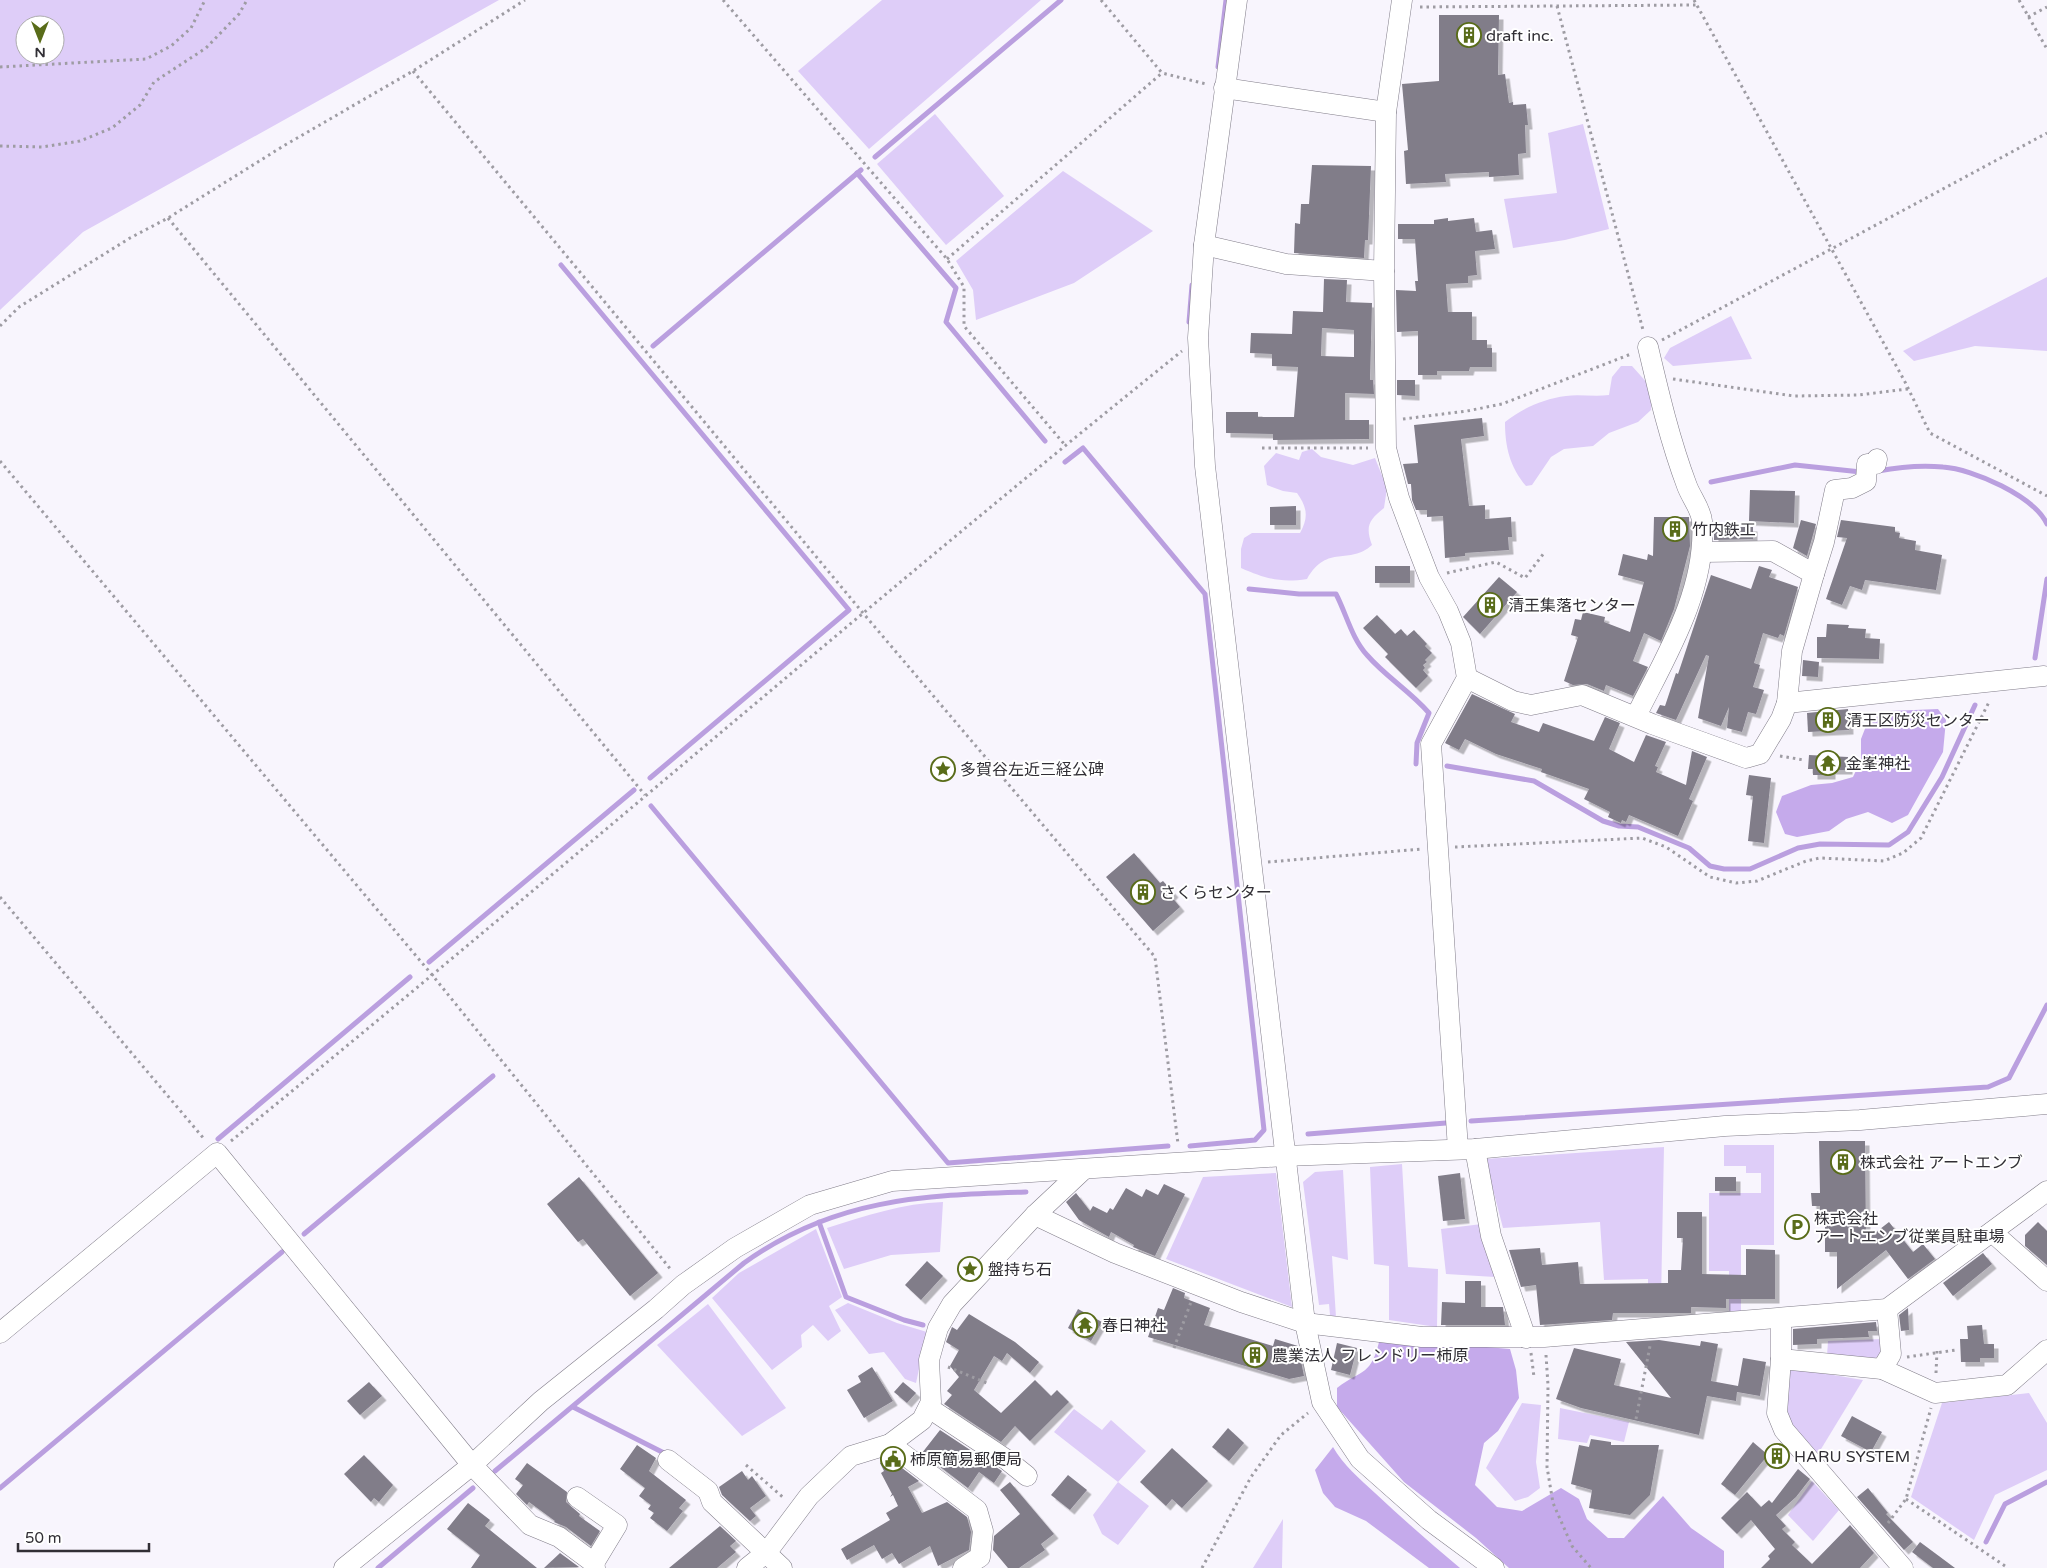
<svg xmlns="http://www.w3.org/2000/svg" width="2047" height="1568" viewBox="0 0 2047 1568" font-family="'Varela Round','Noto Sans JP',sans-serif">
  <defs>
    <filter id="shadow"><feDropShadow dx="4.5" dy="4.5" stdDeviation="0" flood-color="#0004"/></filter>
  </defs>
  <rect width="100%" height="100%" fill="#f8f5fd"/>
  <g fill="#decdf8" fill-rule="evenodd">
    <path d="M 0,0 L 499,0 L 83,232 L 0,310 ZM 25,25 L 55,25 L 55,55 L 25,55 Z"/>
    <polygon points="882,0 1041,0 869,149 798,71"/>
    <polygon points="935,114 1004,196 946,245 877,164"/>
    <polygon points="1583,124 1609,229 1565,240 1513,248 1504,199 1557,193 1548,133"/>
    <polygon points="1063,171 1153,231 1074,283 976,320 973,290 956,261"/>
    <polygon points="2047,277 2047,351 1975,346 1914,361 1903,351"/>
    <polygon points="1731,316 1752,359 1673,366 1664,358 1670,348"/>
    <path d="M 1621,366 L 1632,366 L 1649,385 L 1652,399 L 1651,410 L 1638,422 L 1609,433 L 1593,446 L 1564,449 L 1551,457 L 1532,485 L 1526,486 C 1510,467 1505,447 1505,422 C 1523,408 1543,399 1566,396 C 1579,394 1594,397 1609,395 L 1612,377 Z"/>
    <path d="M 1312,449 L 1321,457 L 1353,465 L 1375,458 L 1387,488 L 1384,508 C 1369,520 1365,526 1372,545 C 1349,566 1328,543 1307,579 C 1281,583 1266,579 1241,568 L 1241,549 L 1244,538 L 1252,533 L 1300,533 C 1309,517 1307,507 1297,493 L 1283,491 L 1267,485 L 1264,466 L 1276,453 L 1299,460 L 1302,452 Z"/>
    <polygon points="1724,1145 1774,1145 1774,1245 1741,1245 1741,1311 1729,1311 1729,1271 1709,1271 1709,1193 1761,1193 1761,1173 1746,1173 1746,1166 1724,1166"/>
    <polygon points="1664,1147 1661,1300 1648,1300 1648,1279 1604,1280 1600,1222 1503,1228 1485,1159"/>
    <polygon points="1402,1164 1408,1267 1438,1269 1437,1327 1389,1320 1389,1266 1374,1264 1370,1167"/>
    <polygon points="1343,1170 1348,1260 1332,1256 1336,1317 1330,1315 1329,1304 1319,1305 1303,1182 1315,1172"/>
    <polygon points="1276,1173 1292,1307 1166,1259 1203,1177"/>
    <path d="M 943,1202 L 940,1252 L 891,1255 L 844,1269 L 827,1228 C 865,1216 903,1203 943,1202 Z"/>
    <polygon points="1482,1224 1495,1277 1446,1274 1441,1229"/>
    <polygon points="816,1229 842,1297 829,1306 841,1331 828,1341 813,1325 801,1335 802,1347 772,1370 712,1298 739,1273"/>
    <polygon points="848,1303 897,1323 927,1332 916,1383 905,1379 884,1352 869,1354 835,1310"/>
    <polygon points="708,1304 786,1408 742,1436 657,1345"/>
    <polygon points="1883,1339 1884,1352 1871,1361 1827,1356 1828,1341"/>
    <polygon points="1786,1367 1863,1380 1818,1454 1790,1422 1785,1401"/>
    <polygon points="2029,1393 2047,1423 2047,1470 1995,1495 1974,1540 1911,1497 1942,1403"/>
    <polygon points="1522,1403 1541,1405 1536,1462 1540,1488 1528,1497 1515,1501 1486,1468"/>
    <polygon points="1560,1408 1629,1422 1624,1442 1590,1435 1587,1443 1558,1439"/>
    <polygon points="1074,1409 1102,1430 1111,1420 1146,1451 1118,1482 1149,1506 1118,1545 1102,1534 1093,1515 1118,1482 1054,1432"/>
    <polygon points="1812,1481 1839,1510 1813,1541 1788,1515"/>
    <polygon points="1283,1519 1282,1568 1253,1568"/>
  </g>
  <g fill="#c5aaeb">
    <polygon points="1938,709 1946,720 1943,752 1908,815 1892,823 1868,812 1846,819 1829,831 1797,837 1785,834 1776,812 1782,796 1811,785 1832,783 1853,777 1861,760 1861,739 1870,716 1890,711"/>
    <path d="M 1380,1338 L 1510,1349 L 1516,1370 L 1519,1398 L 1498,1431 L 1484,1443 L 1475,1485 L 1497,1507 L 1522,1511 L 1561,1488 L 1579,1499 L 1587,1519 L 1608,1538 L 1624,1538 L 1663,1496 L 1691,1528 L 1724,1551 L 1724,1568 L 1509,1568 L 1476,1538 L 1404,1482 L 1337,1407 L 1337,1388 C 1363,1368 1371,1377 1380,1338 Z"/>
    <path d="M 1333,1447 C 1343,1465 1360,1479 1375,1493 C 1403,1519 1431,1544 1460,1568 L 1429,1568 L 1366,1521 L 1335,1507 L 1323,1493 L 1315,1470 Z"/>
  </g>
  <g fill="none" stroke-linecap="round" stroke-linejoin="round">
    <g stroke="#ba9fdf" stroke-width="5">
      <polyline points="1218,67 1226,0"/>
      <polyline points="875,157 1061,0"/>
      <polyline points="857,173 956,288 946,322 1045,441"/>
      <polyline points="561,265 849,610 650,778"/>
      <polyline points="1189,322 1192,285"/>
      <polyline points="653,346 861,170"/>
      <polyline points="1065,462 1083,448 1205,594 1264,1130 1255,1140 1190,1146"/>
      <path d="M 1878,471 C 1899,467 1921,465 1943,467 C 1973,469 2034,496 2047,524"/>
      <polyline points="1711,482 1795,465 1861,472"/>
      <path d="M 1249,589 L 1299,594 L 1336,594 C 1346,613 1352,639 1367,655 C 1386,677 1410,691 1429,713 L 1417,743 L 1416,764"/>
      <polyline points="2035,658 2047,579"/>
      <polyline points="1447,766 1534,781 1603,821 1619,826 1638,827 1689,848 1710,866 1724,869 1750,869 1798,848 1820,844 1889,845 1908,832 1942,777 1975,705"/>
      <polyline points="651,806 948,1163 1168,1146"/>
      <polyline points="429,962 634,790"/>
      <polyline points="1471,1121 1988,1087 2009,1078 2047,1005"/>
      <polyline points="1308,1134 1446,1123"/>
      <polyline points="218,1139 410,977"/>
      <polyline points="819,1222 846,1297 904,1320 923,1325"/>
      <polyline points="304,1234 493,1076"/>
      <polyline points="573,1407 668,1455"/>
      <path d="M 495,1471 L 744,1263 C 833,1199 922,1195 1026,1192"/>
      <polyline points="0,1488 282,1252"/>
      <polyline points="1986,1542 2005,1504 2047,1482"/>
      <polyline points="378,1568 473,1488"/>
    </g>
  </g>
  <g fill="#817d89" fill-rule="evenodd" filter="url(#shadow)">
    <polygon points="1439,15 1499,15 1498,75 1505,74 1509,103 1513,102 1513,105 1526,104 1528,125 1525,125 1526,153 1518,154 1519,175 1489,177 1489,172 1445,174 1446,182 1406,184 1404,151 1408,150 1402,84 1439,81"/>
    <polygon points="1312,165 1371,166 1368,240 1365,240 1364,258 1294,253 1295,223 1300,224 1301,204 1309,204"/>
    <polygon points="1448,218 1448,221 1474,218 1476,232 1492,230 1495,249 1475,251 1477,275 1468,276 1468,283 1446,284 1448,312 1472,312 1472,340 1487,340 1487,348 1492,348 1492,367 1470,367 1469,371 1437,371 1437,375 1418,375 1418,331 1397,332 1396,290 1416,291 1415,281 1418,281 1415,239 1398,239 1398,224 1434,224 1434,220"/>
    <path d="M 1324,279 L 1347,280 L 1346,302 L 1372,303 L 1370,380 L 1373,380 L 1374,394 L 1345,393 L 1345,420 L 1369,420 L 1369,439 L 1273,440 L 1273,434 L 1226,433 L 1226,412 L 1258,412 L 1258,417 L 1294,417 L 1298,367 L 1272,366 L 1272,354 L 1250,353 L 1251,333 L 1292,334 L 1293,311 L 1323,312 ZM 1322,328 L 1354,330 L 1354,357 L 1321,356 Z"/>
    <polygon points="1397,380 1415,380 1415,396 1397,395"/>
    <polygon points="1482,418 1484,436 1461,439 1469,506 1485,505 1485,519 1511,517 1512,537 1508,537 1509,550 1465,553 1465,556 1445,558 1443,516 1427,517 1427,510 1416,510 1412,500 1411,484 1408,484 1403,464 1418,463 1414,425"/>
    <polygon points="1750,490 1795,491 1794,523 1749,521"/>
    <polygon points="1296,506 1296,525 1270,525 1270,507"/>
    <polygon points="1654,517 1689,517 1690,546 1674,609 1661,641 1644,633 1633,661 1648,667 1633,696 1606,685 1604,691 1587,684 1573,685 1564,681 1578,637 1571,635 1575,619 1581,620 1583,612 1605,617 1604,622 1630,632 1644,582 1618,575 1623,554 1647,560 1648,554 1653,556"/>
    <polygon points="1801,520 1816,524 1807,556 1793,548"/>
    <polygon points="1841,520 1895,527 1895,532 1900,533 1899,538 1916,541 1915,550 1942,555 1936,590 1865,580 1862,590 1850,586 1842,605 1826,599 1847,538 1837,537"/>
    <polygon points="1714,527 1753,527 1753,539 1714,540"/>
    <rect x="1375" y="566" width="35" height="17"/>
    <polygon points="1759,566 1772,570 1769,577 1798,587 1784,636 1780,634 1778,638 1763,633 1754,663 1760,665 1753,687 1764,690 1756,714 1748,712 1742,732 1727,728 1729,707 1721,726 1698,718 1709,656 1706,655 1676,720 1656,713 1660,705 1665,706 1676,673 1678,674 1711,575 1751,589"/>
    <polygon points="1499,577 1517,592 1480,634 1463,617"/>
    <polygon points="1377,615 1395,634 1401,629 1407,636 1414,630 1427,644 1425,646 1432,653 1425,660 1427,662 1423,665 1425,668 1423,670 1428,676 1416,688 1385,657 1388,654 1363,628"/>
    <polygon points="1827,624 1849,625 1848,628 1866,629 1865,638 1880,639 1879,659 1817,658 1817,637 1826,637"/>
    <polygon points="1803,660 1819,662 1818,677 1802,676"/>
    <polygon points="1472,694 1515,714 1511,722 1539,732 1543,723 1594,741 1605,717 1620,723 1609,749 1634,762 1646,735 1666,742 1655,766 1658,767 1656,772 1686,785 1692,751 1707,757 1689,799 1693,801 1678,836 1629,815 1626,822 1622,820 1621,823 1608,817 1610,812 1584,799 1589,789 1541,772 1542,769 1496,754 1465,739 1459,750 1445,743"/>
    <polygon points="1848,709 1849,730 1808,732 1807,713"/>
    <polygon points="1809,755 1848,757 1848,770 1831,770 1831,775 1813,775 1813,769 1808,769"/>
    <polygon points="1749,775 1771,778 1764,843 1748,841 1753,796 1746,795"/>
    <polygon points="1134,853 1160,883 1163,881 1174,893 1171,896 1180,907 1153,931 1106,877"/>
    <polygon points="1819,1141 1865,1141 1866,1240 1889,1222 1913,1252 1923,1244 1935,1259 1908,1279 1886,1250 1837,1289 1837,1252 1825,1252 1825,1220 1820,1220 1820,1206 1812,1206 1811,1193 1820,1193"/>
    <polygon points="1460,1173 1465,1219 1443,1221 1438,1176"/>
    <polygon points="579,1177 658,1273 630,1296 583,1239 578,1242 547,1204"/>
    <rect x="1715" y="1177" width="21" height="14"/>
    <polygon points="1164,1184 1185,1194 1155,1256 1133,1247 1134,1245 1111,1232 1109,1237 1079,1220 1066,1202 1076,1193 1090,1211 1093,1206 1107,1213 1110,1208 1113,1210 1126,1188 1142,1197 1146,1189 1158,1195"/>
    <polygon points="1677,1212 1702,1212 1702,1274 1746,1275 1746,1249 1775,1250 1775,1299 1726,1299 1726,1308 1691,1307 1691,1313 1613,1313 1612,1320 1540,1325 1536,1285 1521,1287 1509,1250 1540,1248 1542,1265 1578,1262 1580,1284 1668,1283 1668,1270 1681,1270 1683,1238 1677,1238"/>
    <polygon points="2038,1222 2047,1231 2047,1265 2025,1246 2025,1235"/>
    <polygon points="1983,1253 1992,1264 1953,1296 1943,1283"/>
    <polygon points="927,1261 943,1276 921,1300 905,1285"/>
    <polygon points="1465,1281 1481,1281 1481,1307 1503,1307 1505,1325 1441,1325 1442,1302 1465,1303"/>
    <polygon points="1173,1288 1185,1293 1184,1298 1210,1308 1204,1325 1273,1346 1275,1339 1298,1346 1304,1376 1289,1379 1148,1337 1158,1308 1164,1310"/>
    <polygon points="1908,1308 1909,1330 1901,1331 1899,1315"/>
    <polygon points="1078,1309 1102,1322 1091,1341 1068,1328"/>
    <polygon points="969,1314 1015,1342 1039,1362 1030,1373 1007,1353 1002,1361 994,1356 974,1390 1001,1413 1035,1380 1051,1396 1057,1390 1069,1402 1030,1441 1015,1426 1001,1442 944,1404 952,1395 947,1391 959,1377 950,1366 959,1350 946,1342 952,1327 957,1330"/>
    <polygon points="1876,1322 1877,1331 1868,1331 1869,1337 1817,1339 1817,1344 1793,1345 1793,1329"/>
    <polygon points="1982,1325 1984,1344 1994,1344 1994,1358 1980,1358 1980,1362 1961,1362 1960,1339 1968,1339 1967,1326"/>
    <polygon points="1659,1340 1700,1346 1701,1341 1718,1344 1711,1381 1738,1386 1743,1358 1766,1362 1760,1396 1737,1392 1736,1401 1707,1396 1699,1435 1581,1408 1556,1399 1574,1348 1621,1359 1614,1385 1671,1398 1626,1342"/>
    <polygon points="1337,1343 1357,1348 1350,1375 1331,1370"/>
    <polygon points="872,1367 893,1401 864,1418 847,1390 861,1382 858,1376"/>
    <polygon points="369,1382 382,1396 360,1415 347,1401"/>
    <polygon points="903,1382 916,1393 907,1403 894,1392"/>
    <polygon points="1852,1416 1882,1432 1871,1452 1841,1436"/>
    <polygon points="1228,1428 1244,1443 1229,1461 1212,1447"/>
    <polygon points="940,1430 1002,1471 994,1483 979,1472 968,1488 922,1453"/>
    <polygon points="1591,1439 1611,1442 1611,1445 1659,1445 1650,1495 1630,1515 1589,1508 1592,1490 1571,1484 1579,1445 1589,1447"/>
    <polygon points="1753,1442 1768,1455 1735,1495 1721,1484"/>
    <polygon points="637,1445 656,1458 649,1471 686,1500 679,1508 683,1511 667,1531 650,1518 654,1513 648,1509 651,1505 639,1496 645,1488 620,1469"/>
    <polygon points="1172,1448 1208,1481 1182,1508 1172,1499 1166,1506 1140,1482"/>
    <polygon points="364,1455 393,1485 379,1502 374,1498 371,1502 344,1474"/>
    <polygon points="889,1458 919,1481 908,1487 922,1513 947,1502 967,1517 971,1532 969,1550 938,1566 930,1546 899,1564 892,1553 882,1559 874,1545 847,1560 841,1549 890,1520 886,1513 898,1506 893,1495 890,1497 892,1494 881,1473 884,1471 880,1463"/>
    <polygon points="527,1463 567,1492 566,1502 580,1514 579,1516 600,1531 591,1546 566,1527 554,1522 555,1521 529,1502 527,1505 516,1494 523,1485 515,1479"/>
    <polygon points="1798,1469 1810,1479 1796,1497 1776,1515 1786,1526 1782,1529 1795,1542 1792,1545 1812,1564 1850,1525 1874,1553 1860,1568 1761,1568 1770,1559 1768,1556 1775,1549 1751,1520 1737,1534 1721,1518 1747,1492 1761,1507 1769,1500 1772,1503"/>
    <polygon points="742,1471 748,1480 752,1476 766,1496 750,1508 756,1516 750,1521 722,1495 719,1487"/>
    <polygon points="1068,1475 1087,1490 1070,1510 1051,1495"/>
    <polygon points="1010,1482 1054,1534 1041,1544 1045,1550 1019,1568 1008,1568 993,1550 994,1536 1020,1514 1000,1490"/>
    <polygon points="1868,1488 1888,1513 1886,1514 1913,1542 1904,1550 1857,1497"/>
    <polygon points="468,1503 490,1520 485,1526 537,1568 471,1568 480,1555 447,1529"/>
    <polygon points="720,1526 736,1541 730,1546 736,1552 717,1568 669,1568"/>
    <polygon points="1920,1542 1955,1568 1933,1568 1912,1552"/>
    <polygon points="560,1553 579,1567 544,1568"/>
  </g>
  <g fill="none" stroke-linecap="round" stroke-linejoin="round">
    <defs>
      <g id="minor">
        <polyline points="1237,0 1204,245 1198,338 1205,466 1305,1323 1322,1402 1360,1459 1429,1520 1494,1568"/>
        <polyline points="1402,0 1386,112 1384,271 1386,448 1399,498 1414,538 1429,577 1448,611 1461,643 1467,678 1431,744 1458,1149"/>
        <polyline points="1224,88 1386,112"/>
        <polyline points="1204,245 1286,264 1384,271"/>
        <polyline points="1703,552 1773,551 1814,574 1792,651 1787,703"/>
        <polyline points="1814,574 1824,542 1835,490 1852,488 1866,481 1867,464 1876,464 1877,459"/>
        <polyline points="1467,678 1513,701 1531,705 1582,695 1652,724 1746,758 1760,754 1781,719 1787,703 2044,676"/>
        <path d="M 1636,716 C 1666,656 1707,590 1702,521 C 1701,509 1691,497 1687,486 C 1670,441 1659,394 1648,347"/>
        <polyline points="1475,1149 1491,1236 1526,1338"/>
        <polyline points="1035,1215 1115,1253 1241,1302 1305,1323 1422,1337 1544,1337 1887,1309 2047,1191"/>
        <polyline points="1992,1232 2047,1281"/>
        <polyline points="1781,1319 1781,1359 1777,1413 1784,1430 1903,1568"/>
        <polyline points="0,1333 217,1153 472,1465 530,1525 559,1537 594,1563 595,1568"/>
        <polyline points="1781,1359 1882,1369 1935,1393 2007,1385 2047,1350"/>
        <polyline points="1882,1369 1891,1354 1887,1309"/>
        <polyline points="929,1408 1007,1460 1027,1476"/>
        <polyline points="890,1444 977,1510 983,1531 980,1557 963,1568"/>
        <polyline points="668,1460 708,1491 712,1502 782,1568"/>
        <polyline points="577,1497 617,1525 594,1563"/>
        <polyline points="344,1568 472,1465 541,1401 656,1309 683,1285 735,1248 810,1205 892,1181 1284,1156 1475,1149 1725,1126 1860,1120 2047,1104"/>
        <polyline points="747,1568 767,1552 809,1496 851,1456 890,1444 922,1420 931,1402 929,1360 938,1328 952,1304 1035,1215 1083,1170"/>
      </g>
    </defs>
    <use href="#minor" stroke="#817d89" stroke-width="21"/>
    <g stroke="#9e9ca3" stroke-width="3" stroke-dasharray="2.5 4" stroke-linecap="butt">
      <polyline points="723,0 947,259 964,287 964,326 1065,445"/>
      <polyline points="1101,0 1162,73 1206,84"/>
      <polyline points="1694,0 1904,380 1930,433 2047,496"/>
      <polyline points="2019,0 2047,49"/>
      <polyline points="1557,6 1643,330"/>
      <polyline points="1420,7 1697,5"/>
      <polyline points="2028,17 2047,7"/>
      <polyline points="0,67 146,59 171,46 191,28 205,0"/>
      <polyline points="413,71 863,613 1155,957 1178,1144"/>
      <polyline points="0,146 42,147 80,141 112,128 140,105 154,82 206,48 239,14 247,0"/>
      <polyline points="168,218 645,795"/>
      <polyline points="947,259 1162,73"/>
      <polyline points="0,326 19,307 130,238 168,218 285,145 413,71 525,0"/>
      <polyline points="1662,340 2047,133"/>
      <polyline points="1673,379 1794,396 1858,395 1908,389"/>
      <polyline points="1403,419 1467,411 1502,404 1631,354"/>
      <polyline points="1262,448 1368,448"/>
      <polyline points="0,461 433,976 672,1271"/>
      <polyline points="1447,573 1496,562 1525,578 1544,553"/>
      <polyline points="1780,756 1804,760"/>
      <polyline points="1455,847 1642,838 1666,847 1710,877 1736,883 1757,881 1806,861 1820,858 1884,861 1903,853 1921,838 1990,700"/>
      <polyline points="1268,862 1422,849"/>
      <polyline points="0,897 205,1140"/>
      <path d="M 231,1141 C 550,881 861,609 1182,351"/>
      <polyline points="1174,1348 1191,1302"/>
      <polyline points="1531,1353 1534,1377"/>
      <polyline points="1546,1355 1548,1385 1547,1467 1553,1503 1572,1546 1591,1568"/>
      <polyline points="1907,1357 1956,1350"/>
      <polyline points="948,1367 989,1384"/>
      <polyline points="1936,1373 1937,1351"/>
      <polyline points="1636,1419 1650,1346"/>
      <polyline points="746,1465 785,1499"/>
      <polyline points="1906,1499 2008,1568"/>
      <polyline points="1888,1523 1906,1499 1931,1408"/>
      <polyline points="1202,1568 1251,1477 1281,1435 1308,1413"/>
    </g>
    <use href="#minor" stroke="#fff" stroke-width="20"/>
  </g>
  <defs>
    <symbol id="building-ring" viewBox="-11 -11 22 22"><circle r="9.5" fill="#fff" stroke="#596c19" stroke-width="1.5"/><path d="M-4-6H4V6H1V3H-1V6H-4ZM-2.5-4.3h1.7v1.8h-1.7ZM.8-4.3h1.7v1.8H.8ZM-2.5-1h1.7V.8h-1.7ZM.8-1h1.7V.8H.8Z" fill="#596c19"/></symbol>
    <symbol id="temple-ring" viewBox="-11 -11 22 22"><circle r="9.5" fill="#fff" stroke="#596c19" stroke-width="1.5"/><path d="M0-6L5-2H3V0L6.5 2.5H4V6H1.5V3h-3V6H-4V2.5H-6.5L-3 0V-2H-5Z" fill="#596c19"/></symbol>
    <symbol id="sight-ring" viewBox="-11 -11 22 22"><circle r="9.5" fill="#fff" stroke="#596c19" stroke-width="1.5"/><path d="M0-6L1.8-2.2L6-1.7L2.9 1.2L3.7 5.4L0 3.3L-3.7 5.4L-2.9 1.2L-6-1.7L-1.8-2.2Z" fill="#596c19"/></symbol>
    <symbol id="parking-ring" viewBox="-11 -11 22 22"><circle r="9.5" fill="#fff" stroke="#596c19" stroke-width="1.5"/><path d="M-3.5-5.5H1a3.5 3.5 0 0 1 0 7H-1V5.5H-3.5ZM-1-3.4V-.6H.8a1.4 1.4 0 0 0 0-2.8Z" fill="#596c19"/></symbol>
    <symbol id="civic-ring" viewBox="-11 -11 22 22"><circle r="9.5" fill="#fff" stroke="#596c19" stroke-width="1.5"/><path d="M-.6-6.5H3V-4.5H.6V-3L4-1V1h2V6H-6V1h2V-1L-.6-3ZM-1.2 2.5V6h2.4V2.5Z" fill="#596c19"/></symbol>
  </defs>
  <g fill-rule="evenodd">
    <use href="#building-ring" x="1455" y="21" width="28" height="28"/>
    <use href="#building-ring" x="1661" y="515" width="28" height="28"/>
    <use href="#building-ring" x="1476" y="591" width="28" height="28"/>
    <use href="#building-ring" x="1814" y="706" width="28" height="28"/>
    <use href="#temple-ring" x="1814" y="749" width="28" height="28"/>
    <use href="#sight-ring" x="929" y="755" width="28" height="28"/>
    <use href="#building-ring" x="1129" y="878" width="28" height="28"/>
    <use href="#building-ring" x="1829" y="1148" width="28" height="28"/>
    <use href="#parking-ring" x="1783" y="1213" width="28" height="28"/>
    <use href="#sight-ring" x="956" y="1255" width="28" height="28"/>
    <use href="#temple-ring" x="1071" y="1311" width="28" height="28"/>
    <use href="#building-ring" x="1241" y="1341" width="28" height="28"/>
    <use href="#building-ring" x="1763" y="1442" width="28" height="28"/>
    <use href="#civic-ring" x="879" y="1445" width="28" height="28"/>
  </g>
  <g text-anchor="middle" stroke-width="4" stroke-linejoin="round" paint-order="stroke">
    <g font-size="16" fill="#312f35" stroke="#fff" text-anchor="start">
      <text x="1486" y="41">draft inc.</text>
      <text x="1692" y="535">竹内鉄工</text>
      <text x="1508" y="611">清王集落センター</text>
      <text x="1846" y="726">清王区防災センター</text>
      <text x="1846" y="769">金峯神社</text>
      <text x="960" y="775">多賀谷左近三経公碑</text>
      <text x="1160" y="898">さくらセンター</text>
      <text x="1860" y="1168">株式会社 アートエンブ</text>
      <text x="1814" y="1224">株式会社<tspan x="1814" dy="18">アートエンブ従業員駐車場</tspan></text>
      <text x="988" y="1275">盤持ち石</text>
      <text x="1102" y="1331">春日神社</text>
      <text x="1272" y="1361">農業法人 フレンドリー柿原</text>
      <text x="1794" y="1462">HARU SYSTEM</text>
      <text x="910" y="1465">柿原簡易郵便局</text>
    </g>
  </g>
  <g transform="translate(40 40) rotate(180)"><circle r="24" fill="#ffffff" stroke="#adacae"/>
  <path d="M0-4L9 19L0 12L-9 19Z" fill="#596c19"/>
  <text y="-8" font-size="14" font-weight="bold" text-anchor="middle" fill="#312f35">N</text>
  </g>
  <path d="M18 1543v8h131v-8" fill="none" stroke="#312f35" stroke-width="2.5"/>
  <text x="25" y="1543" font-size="15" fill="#312f35" stroke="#ffffff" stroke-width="4" paint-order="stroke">50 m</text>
</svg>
